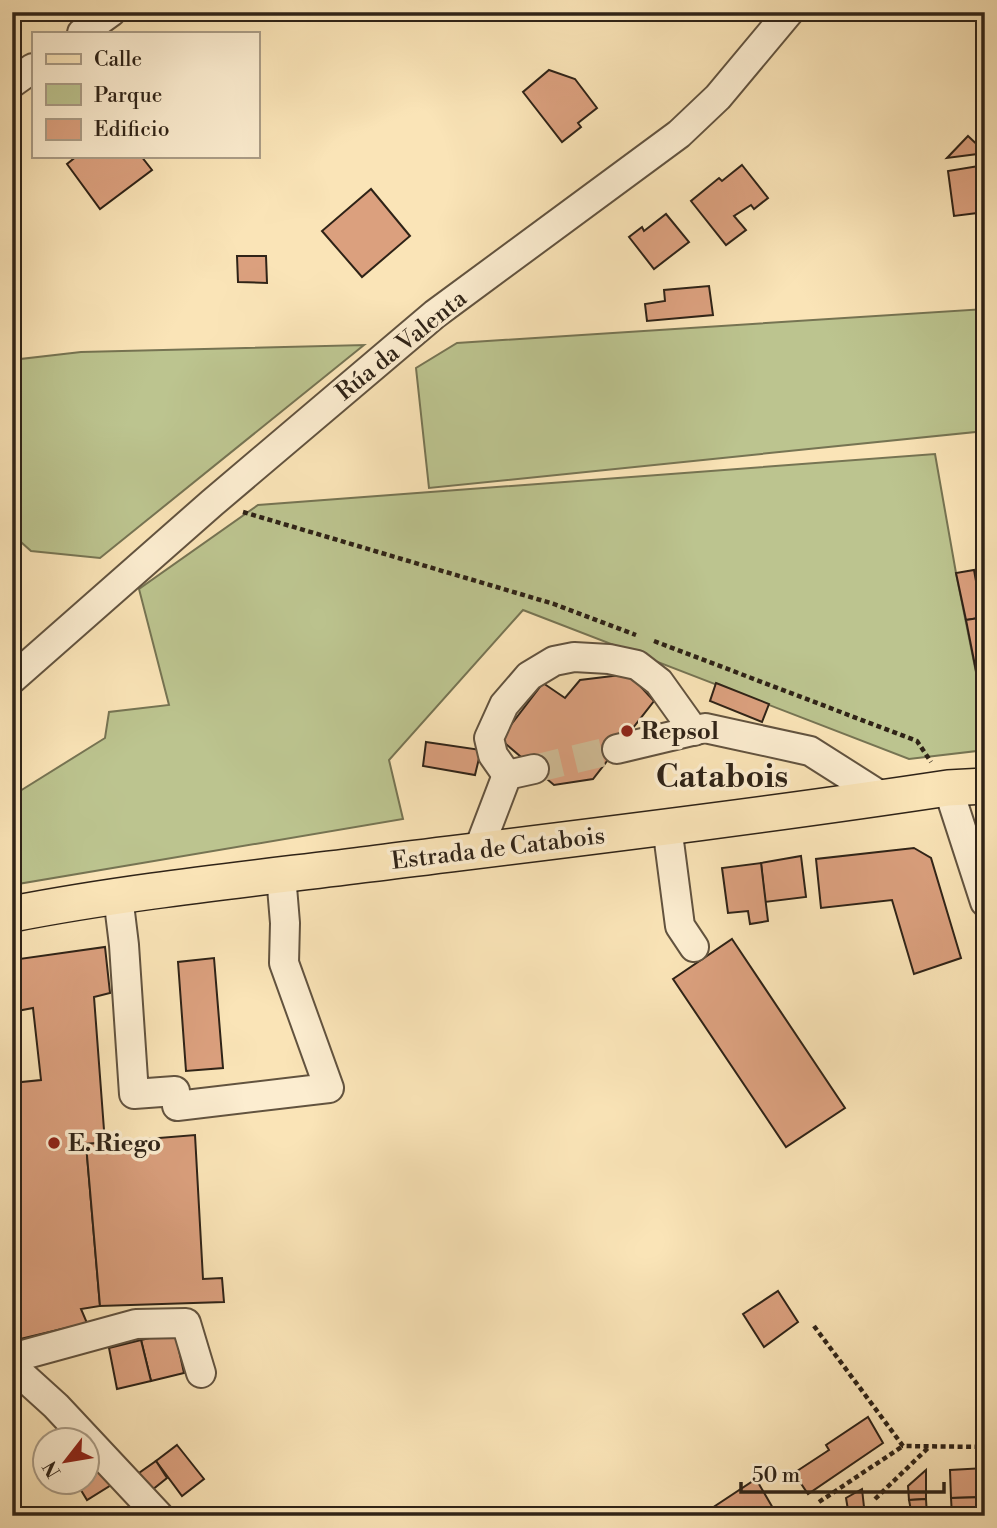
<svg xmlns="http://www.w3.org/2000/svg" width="997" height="1528" viewBox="0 0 997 1528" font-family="'Libre Bodoni',serif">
  <rect width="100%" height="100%" fill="#fae4b7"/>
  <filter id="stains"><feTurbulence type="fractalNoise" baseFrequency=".00286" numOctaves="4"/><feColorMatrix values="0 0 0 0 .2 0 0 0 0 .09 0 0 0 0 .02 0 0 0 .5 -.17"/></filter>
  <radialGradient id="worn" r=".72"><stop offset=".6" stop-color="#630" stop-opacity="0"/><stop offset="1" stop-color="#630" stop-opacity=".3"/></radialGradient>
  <g fill="#bcc48f" stroke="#767453" stroke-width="2">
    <polygon points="985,309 985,431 429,488 416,368 457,343"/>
    <polygon points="364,345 100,558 31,551 12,534 12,360 81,352"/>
    <polygon points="935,454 956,573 985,717 985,750 909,759 523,610 389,760 403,819 12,885 12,796 105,738 109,712 169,705 139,589 258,505"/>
  </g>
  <g fill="#dba07e" stroke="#2f2317" stroke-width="2">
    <polygon points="549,70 575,79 597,108 578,123 581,127 562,142 523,92"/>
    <polygon points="968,136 985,152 985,153 947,158"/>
    <polygon points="77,156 141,156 152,170 100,209 67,164"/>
    <polygon points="742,165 768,198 754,209 751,205 734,216 746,230 726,245 691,201 719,178 722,181"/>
    <polygon points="985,165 985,212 954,216 948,171"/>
    <polygon points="371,189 410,236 362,277 322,231"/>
    <polygon points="666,214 689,242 654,269 629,237 642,227 644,231"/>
    <polygon points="237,256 266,256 267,283 238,282"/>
    <polygon points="709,286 713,315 647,321 645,304 665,301 664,290"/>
    <polygon points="974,570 978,592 985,591 985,617 966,620 956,573"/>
    <polygon points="985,617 985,685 979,686 966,620"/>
    <polygon points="629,674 654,701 593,779 554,785 500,739 543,683 565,698 580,680"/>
    <polygon points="716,683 769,704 762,722 710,701"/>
    <polygon points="985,685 985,717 979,686"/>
    <polygon points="426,742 481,750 475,775 423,766"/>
    <polygon points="985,832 985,870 975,841 981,833"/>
    <polygon points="914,848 931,858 961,958 914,974 892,900 821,908 816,859"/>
    <polygon points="801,856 806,897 765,902 761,863"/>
    <polygon points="761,863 768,921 750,924 748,911 728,913 722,868"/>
    <polygon points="732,939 845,1108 786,1147 673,979"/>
    <polygon points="105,947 110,993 94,997 105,1143 86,1144 100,1306 81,1309 87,1323 12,1341 12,1083 41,1080 33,1008 12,1012 12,960"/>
    <polygon points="214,958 223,1068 186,1071 178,962"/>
    <polygon points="195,1135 203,1279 222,1278 224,1302 100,1306 86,1144"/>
    <polygon points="778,1291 798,1322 764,1347 743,1314"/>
    <polygon points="175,1332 184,1373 151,1381 141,1340"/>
    <polygon points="141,1340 151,1381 117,1389 109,1348"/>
    <polygon points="868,1417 883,1443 808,1494 794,1473 829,1450 826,1445"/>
    <polygon points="177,1445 204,1479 182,1496 156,1461"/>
    <polygon points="97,1460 116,1482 87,1500 76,1482 88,1482 88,1465"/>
    <polygon points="156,1461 167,1478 152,1490 139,1473"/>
    <polygon points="985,1468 985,1497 951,1498 950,1470"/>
    <polygon points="926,1470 926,1499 909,1500 908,1486"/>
    <polygon points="756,1479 777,1515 717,1516 712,1508"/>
    <polygon points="862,1489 865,1516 849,1516 846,1498"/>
    <polygon points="985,1497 985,1516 952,1516 951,1498"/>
    <polygon points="926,1499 927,1516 912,1516 909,1500"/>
  </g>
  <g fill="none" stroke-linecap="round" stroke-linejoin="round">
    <polyline stroke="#d1bd97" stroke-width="28" stroke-dasharray="28 14" stroke-linecap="butt" points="534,769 617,749"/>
    <defs>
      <g id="minor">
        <polyline points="82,33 111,12"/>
        <polyline points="12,83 33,68"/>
        <polyline points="12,679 212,503 435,314 679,134 718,97 789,12"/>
        <polyline points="617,749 705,728 810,751 884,798"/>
        <polyline points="507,775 493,755 489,738 504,705 529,676 554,661 574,657 609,659 637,665 659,682 694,731"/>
        <polyline points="948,788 985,902"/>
        <polyline points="667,826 680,926 694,947"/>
        <polyline points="478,851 507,775 534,769"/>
        <polyline points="118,896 124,945 134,1094 175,1091 177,1106 329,1088 284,963 285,923 281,875"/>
        <polyline points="12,1358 136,1324 186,1323 201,1373"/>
        <polyline points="12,1372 24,1377 56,1406 159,1516"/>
      </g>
      <path id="major" d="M 12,914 C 130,891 250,879 370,864 C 563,840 756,817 948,788 L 985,786"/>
    </defs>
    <use href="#minor" stroke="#62533f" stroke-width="32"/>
    <use href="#major" stroke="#2f2317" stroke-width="38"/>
    <g stroke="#2f2317" stroke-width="4.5" stroke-dasharray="5 3.5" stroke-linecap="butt">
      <polyline points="243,512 554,604 636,635"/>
      <polyline points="654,641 917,741 931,762"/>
      <polyline points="814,1326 903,1446 985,1447"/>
      <polyline points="875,1499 929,1447"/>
      <polyline points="819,1502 903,1446"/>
    </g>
    <use href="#minor" stroke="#fcedd0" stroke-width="28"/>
    <use href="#major" stroke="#fae4b7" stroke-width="35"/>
  </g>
  <g fill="#8f2418" stroke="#fcedd0" stroke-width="2.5">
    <circle cx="627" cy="731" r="7"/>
    <circle cx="54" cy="1143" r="7"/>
  </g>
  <g text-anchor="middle" stroke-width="7" stroke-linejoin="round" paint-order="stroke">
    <g font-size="24" fill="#2f2317" stroke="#fcedd0">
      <text transform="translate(401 345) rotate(-39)" y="8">Rúa da Valenta</text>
      <text transform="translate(498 848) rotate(-7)" y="8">Estrada de Catabois</text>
    </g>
    <g font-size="24" font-weight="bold" fill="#2f2317" stroke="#fcedd0" text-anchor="start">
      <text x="641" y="739">Repsol</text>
      <text x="68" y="1151">E. Riego</text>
    </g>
    <g font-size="32" font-weight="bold" fill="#2f2317" stroke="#fcedd0">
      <text x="722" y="787">Catabois</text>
    </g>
  </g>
  <rect width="997" height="1528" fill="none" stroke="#fae4b7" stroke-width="42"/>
  <rect x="14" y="14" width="969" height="1500" fill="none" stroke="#2f2317" stroke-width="3.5"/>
  <rect x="21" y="21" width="955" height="1486" fill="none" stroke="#2f2317" stroke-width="2"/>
  <rect x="32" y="32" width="228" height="126" fill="#fcedd0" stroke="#aa9c86" stroke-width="2"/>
  <rect x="46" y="54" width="35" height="10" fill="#fae4b7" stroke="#aa9c86" stroke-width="2"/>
  <text x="94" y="66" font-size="21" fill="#2f2317">Calle</text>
  <rect x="46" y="84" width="35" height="21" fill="#bcc48f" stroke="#aa9c86" stroke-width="2"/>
  <text x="94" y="102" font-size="21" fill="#2f2317">Parque</text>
  <rect x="46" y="119" width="35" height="21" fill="#dba07e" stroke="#aa9c86" stroke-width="2"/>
  <text x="94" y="136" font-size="21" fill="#2f2317">Edificio</text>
  <g transform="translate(66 1461) rotate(239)"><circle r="33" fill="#fcedd0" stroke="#aa9c86" stroke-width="2"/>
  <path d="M0-5L12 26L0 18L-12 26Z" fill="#8f2418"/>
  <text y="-10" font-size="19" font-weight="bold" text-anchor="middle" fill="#2f2317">N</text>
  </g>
  <path d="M741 1482v10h203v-10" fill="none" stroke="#2f2317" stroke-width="3.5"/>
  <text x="752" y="1482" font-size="21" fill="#2f2317" stroke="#fcedd0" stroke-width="5" paint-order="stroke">50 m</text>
  <rect width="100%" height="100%" filter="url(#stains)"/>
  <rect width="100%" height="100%" fill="url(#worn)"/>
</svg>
